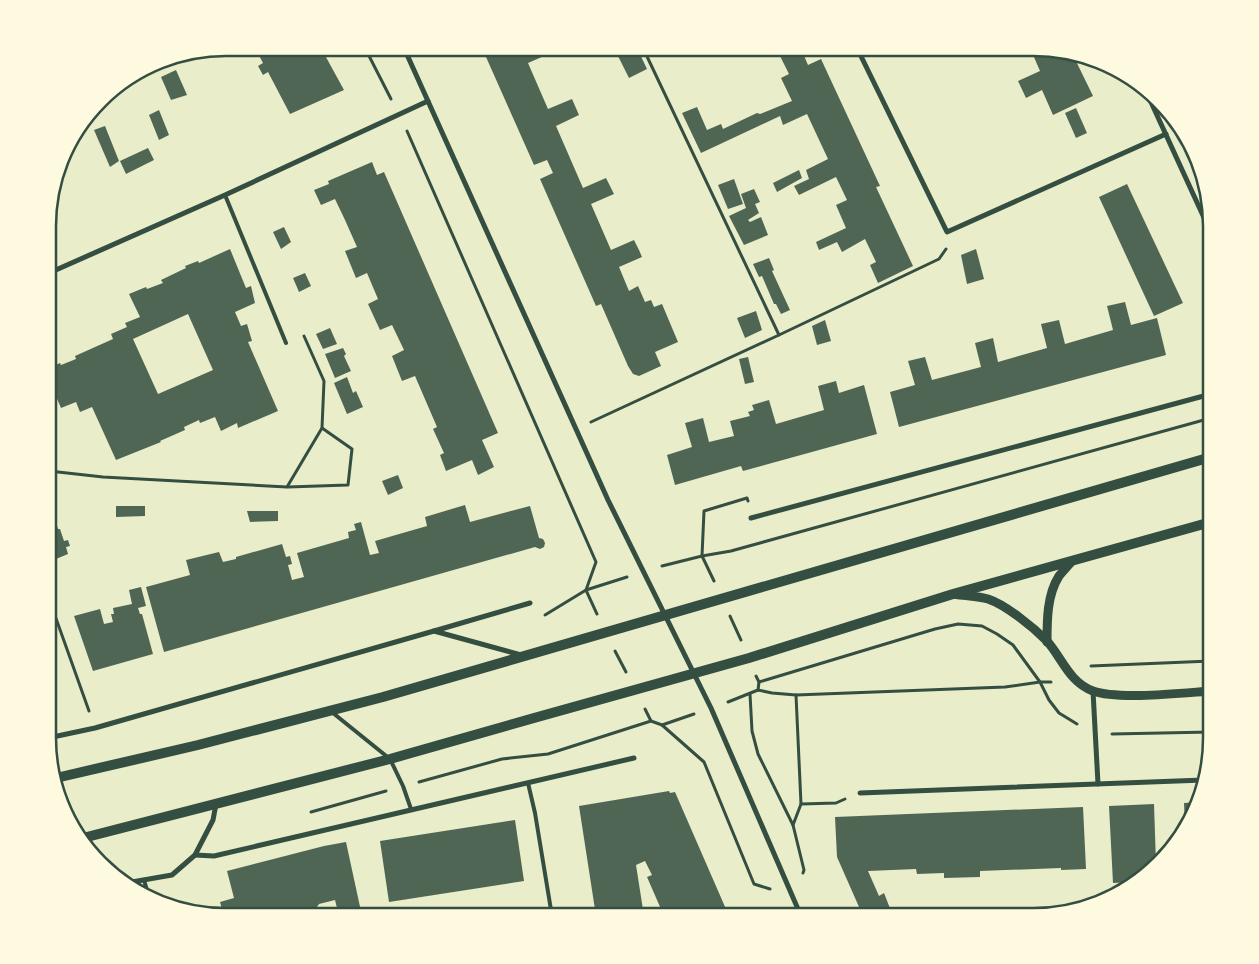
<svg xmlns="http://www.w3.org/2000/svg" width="1259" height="964" viewBox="0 0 1259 964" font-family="'Alegreya Sans',sans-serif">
  <rect width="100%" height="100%" fill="#e9edc9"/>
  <g fill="#4f6655" fill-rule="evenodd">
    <polygon points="255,48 321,48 344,90 290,114 268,72 263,75 258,66 263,63"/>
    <polygon points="482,48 549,48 551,53 528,63 548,109 572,99 579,115 556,126 583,188 606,178 614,194 591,204 611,250 634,240 639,250 642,257 619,267 629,291 638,286 645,302 651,300 654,307 662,304 678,342 655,352 661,366 639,376 633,374 628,366 601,304 596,306 540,179 553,173 547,160 534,165"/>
    <polygon points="637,48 647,69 629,78 618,56"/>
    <polygon points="776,48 809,48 802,51 808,65 821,59 880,186 876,187 913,266 878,283 870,265 876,262 865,239 842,252 837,242 819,250 816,242 846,228 836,205 847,200 836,177 799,195 794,186 809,179 806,170 828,159 807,114 783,125 780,116 701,153 682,113 697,107 707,130 721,124 723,129 757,113 760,114 792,101 781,78 789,74"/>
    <polygon points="1030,48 1044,48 1073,55 1093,96 1053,115 1042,90 1026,98 1018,81 1040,71"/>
    <polygon points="176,70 187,95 171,100 161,77"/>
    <polygon points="1076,108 1087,133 1076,138 1065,113"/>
    <polygon points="159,110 169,135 159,140 149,115"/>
    <polygon points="105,126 119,161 110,167 94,130"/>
    <polygon points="148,148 154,160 126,174 120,161"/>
    <polygon points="372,162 377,175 384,172 498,433 482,440 494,467 478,475 472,460 446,471 440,455 444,453 433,429 437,427 415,376 402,381 392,356 404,350 392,325 380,330 368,304 378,299 367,273 356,278 345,251 357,247 345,220 335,199 321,205 314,190 329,184 328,181"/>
    <polygon points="799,170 802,178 777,192 773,183"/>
    <polygon points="734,179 743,204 728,209 718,185"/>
    <polygon points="1127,184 1183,303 1154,316 1099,197"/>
    <polygon points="754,189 760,202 755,204 759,213 748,220 750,222 761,217 768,235 744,245 729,216 746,208 741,194"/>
    <polygon points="284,227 291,242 281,249 273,232"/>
    <path d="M 230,249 L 246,288 L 251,286 L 255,303 L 235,312 L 241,326 L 247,324 L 252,341 L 248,342 L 278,411 L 238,428 L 237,423 L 221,431 L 215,417 L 200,423 L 199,420 L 184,427 L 185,430 L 160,441 L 161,442 L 116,460 L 92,407 L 80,412 L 76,402 L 61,408 L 49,380 L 49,368 L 60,363 L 61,365 L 76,359 L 75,356 L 113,339 L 111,334 L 127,327 L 125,323 L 140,317 L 129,294 L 146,287 L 147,289 L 163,283 L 161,280 L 186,268 L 185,266 L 198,261 L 199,263 ZM 188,314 L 213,370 L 158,394 L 133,339 Z"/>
    <polygon points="976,249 984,279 967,284 961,255"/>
    <polygon points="769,258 774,270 772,271 790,310 781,314 776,304 774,304 762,276 759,277 753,264"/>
    <polygon points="305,273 311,286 299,292 293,278"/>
    <polygon points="1125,302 1131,325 1157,318 1166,355 899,427 890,392 915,385 908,361 925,357 932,380 981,367 975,343 993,338 998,362 1047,348 1041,324 1059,320 1065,344 1113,330 1107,306"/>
    <polygon points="756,311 762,330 745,338 737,318"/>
    <polygon points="825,320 831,341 817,345 812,326"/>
    <polygon points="330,328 337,344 323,349 316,334"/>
    <polygon points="343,348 346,354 344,356 351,371 335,378 325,354"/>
    <polygon points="748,357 754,382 745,384 739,359"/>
    <polygon points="347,377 353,393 356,391 363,407 347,414 334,383"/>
    <polygon points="836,381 839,393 864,385 877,434 743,471 741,466 675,485 667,455 692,447 685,423 703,418 709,442 734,436 730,421 750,416 748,412 754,410 752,405 769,400 776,424 824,410 818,386"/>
    <polygon points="398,475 403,488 388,495 382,481"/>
    <polygon points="48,505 51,506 58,529 60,529 64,541 68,540 70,546 66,547 68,554 56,559 48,537"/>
    <polygon points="465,505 470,522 530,506 539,538 543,539 545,543 544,547 540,549 535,547 164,652 146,587 190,575 186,560 219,552 223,562 236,559 236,557 282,544 286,557 290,556 292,564 288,565 292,580 304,577 297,553 349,538 348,532 356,530 354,524 361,522 370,555 379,553 375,541 427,526 425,517"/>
    <polygon points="116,506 145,506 145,516 116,517"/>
    <polygon points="247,511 278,511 278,521 250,522"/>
    <polygon points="141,587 146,606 138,608 140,614 142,614 153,654 93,671 74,616 100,609 104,624 113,622 111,614 114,614 113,608 132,604 129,590"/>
    <polygon points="669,791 670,793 675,792 729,916 664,916 647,877 652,875 645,861 636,865 644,916 596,916 579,806"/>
    <polygon points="1199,802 1198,806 1185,826 1184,803"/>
    <polygon points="1154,804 1156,864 1133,882 1113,883 1109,806"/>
    <polygon points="1083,807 1086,869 1061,870 1061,868 980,871 980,877 944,878 944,873 917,874 916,869 868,871 879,896 884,893 893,916 863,916 837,857 835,817"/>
    <polygon points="515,820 524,881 389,902 380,841"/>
    <polygon points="346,842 362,916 339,916 335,900 319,904 317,907 319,916 224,916 220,902 234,898 227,871 324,846"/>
  </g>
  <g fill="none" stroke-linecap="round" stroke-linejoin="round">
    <g stroke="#344e41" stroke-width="3">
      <polyline points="365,48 391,99"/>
      <polyline points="643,48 779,335 939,259 946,249"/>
      <polyline points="407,131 596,562 586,590 597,614"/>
      <polyline points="591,422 779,335"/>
      <polyline points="49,471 103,477 287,487 322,428 324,381 304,336"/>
      <polyline points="288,487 348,485 352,449 322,428"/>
      <polyline points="662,566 702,556 731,551 1211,418"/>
      <polyline points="714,581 702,556 704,511 747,498 748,501"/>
      <polyline points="48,596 89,711"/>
      <polyline points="545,615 586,590 627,577"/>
      <polyline points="730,616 741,640"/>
      <polyline points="615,651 626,672"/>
      <polyline points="1091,666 1211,661"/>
      <polyline points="759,682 935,629 958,624 982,626 997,634 1013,645 1040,682 1049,700 1059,713 1077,724"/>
      <polyline points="758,690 772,693 796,695 1005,687 1040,682 1051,682"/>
      <polyline points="750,694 752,731 758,754 793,825 804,870 803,873"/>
      <polyline points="796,695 801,804"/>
      <polyline points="728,702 758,690 759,682 756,676"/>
      <polyline points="645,709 651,721"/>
      <polyline points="662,725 694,714"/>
      <polyline points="1112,734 1211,732"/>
      <polyline points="419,782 502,759 548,754 651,721 662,725 704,762 754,884 770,889"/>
      <polyline points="311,812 386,791"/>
      <polyline points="793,825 801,804 836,803 845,799"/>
    </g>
    <g stroke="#344e41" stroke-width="4">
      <polyline points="225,195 286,343"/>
      <polyline points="333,713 390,759 403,786 411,809"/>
      <polyline points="528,783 535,813 552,916"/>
      <polyline points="144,880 149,897"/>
    </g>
    <g stroke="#344e41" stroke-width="5">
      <polyline points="404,48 608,500 711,708 801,916"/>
      <polyline points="857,48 947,232 1166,134"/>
      <polyline points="1145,89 1211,233"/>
      <polyline points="49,273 225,195 428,101"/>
      <polyline points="751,518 1211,394"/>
      <polyline points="434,631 530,603"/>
      <polyline points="1093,691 1098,784"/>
      <polyline points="48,738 95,728 434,631 521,655"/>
      <polyline points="860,793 1204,780"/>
      <polyline points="195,855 214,856 634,758"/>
      <polyline points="126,883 172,875 195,855 213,820 216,804"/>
    </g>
    <g stroke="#344e41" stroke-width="9">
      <path d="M 954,594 C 965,596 977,596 988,599 C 1006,605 1033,627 1047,641 C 1062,658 1069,682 1093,691 C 1118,700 1182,693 1211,691"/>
      <path d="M 1047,642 C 1047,620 1047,595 1059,576 C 1063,571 1068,566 1072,561"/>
    </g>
    <g stroke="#344e41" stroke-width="10">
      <polyline points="56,778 198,745 383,697 1211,457"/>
      <polyline points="83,838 390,759 534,718 749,658 953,594 1211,522"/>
    </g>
  </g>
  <path d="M0 0H1259V964H0ZM226 56H1033A170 170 0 0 1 1203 226V738A170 170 0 0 1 1033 908H226A170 170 0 0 1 56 738V226A170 170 0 0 1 226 56Z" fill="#fefae0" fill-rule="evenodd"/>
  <path fill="none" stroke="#344e41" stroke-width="2.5" d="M226 56H1033A170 170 0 0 1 1203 226V738A170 170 0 0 1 1033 908H226A170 170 0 0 1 56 738V226A170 170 0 0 1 226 56Z"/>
</svg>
